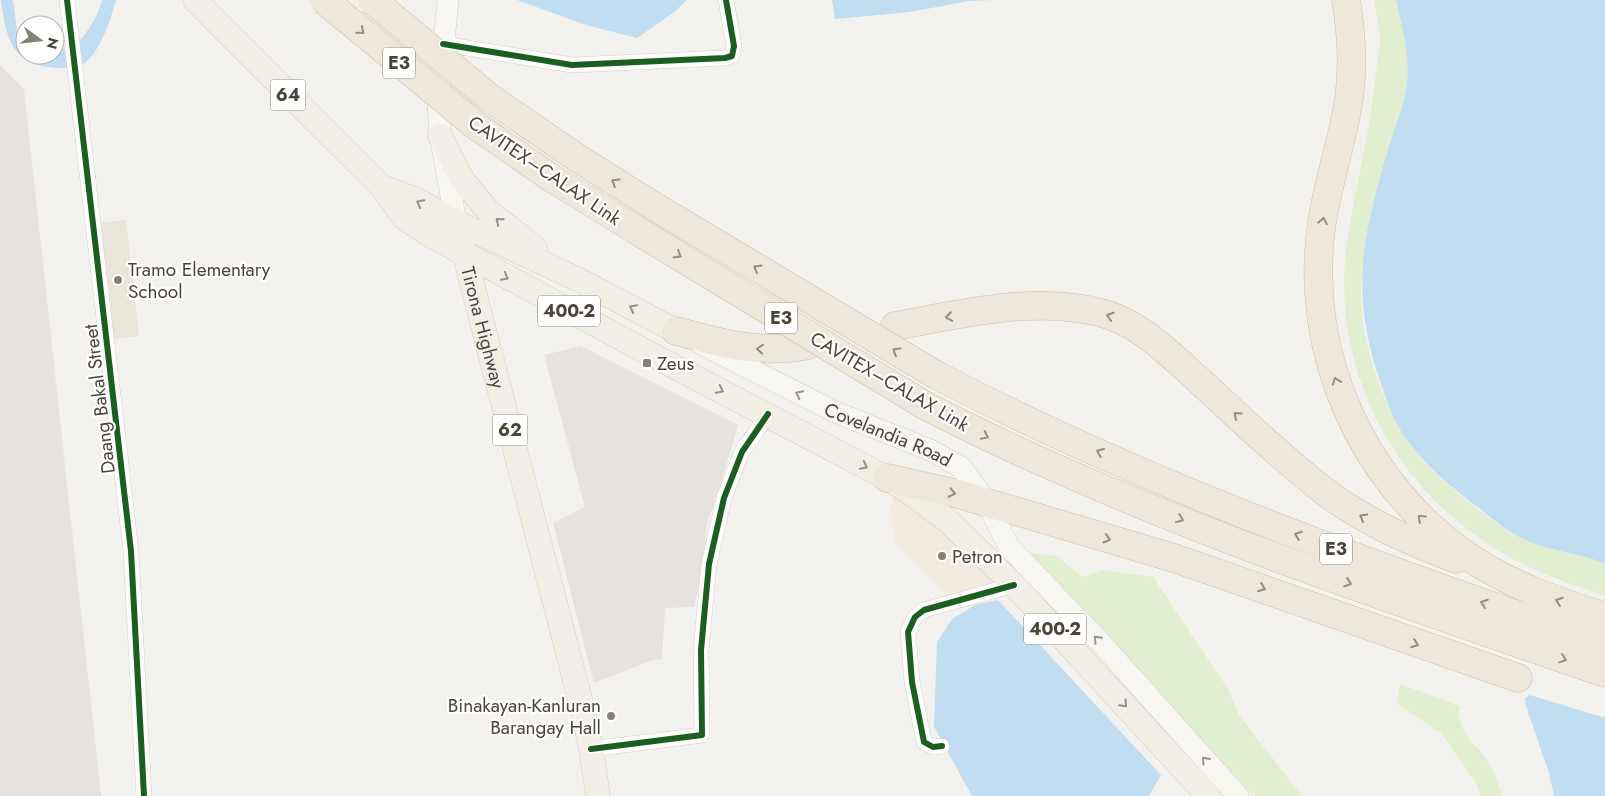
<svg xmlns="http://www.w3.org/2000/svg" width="1605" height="796" viewBox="0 0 1605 796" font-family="Jost,sans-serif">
  <rect width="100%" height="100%" fill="#f4f2ee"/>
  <polygon fill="#f3ebdf" points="895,491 933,523 997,584 952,599 894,543 891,508"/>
  <g fill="#e6e2de">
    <polygon points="0,65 24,89 101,796 0,796"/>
    <polygon points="581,346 738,425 718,494 707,523 703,566 694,607 665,608 662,659 650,661 594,683 553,523 585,507 544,355"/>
  </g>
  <polygon fill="#eae5da" points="126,220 139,336 109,340 97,223"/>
  <g fill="#e1eecf">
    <path d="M 1374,0 L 1396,0 C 1402,26 1410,55 1407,82 C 1405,102 1397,120 1391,140 C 1387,153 1385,167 1382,180 C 1376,211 1365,242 1362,273 C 1356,327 1377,392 1406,438 C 1425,469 1487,520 1519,537 C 1548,552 1577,551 1605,564 L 1605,596 C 1566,582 1525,569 1491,546 C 1387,479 1328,359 1348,235 C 1357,180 1371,127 1376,71 C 1377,61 1380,51 1380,41 C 1380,28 1376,13 1374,0 Z"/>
    <polygon points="1023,552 1057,556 1082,577 1104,570 1153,577 1228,689 1239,715 1302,796 1254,796"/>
    <path d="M 1400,684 L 1460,706 C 1453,731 1484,750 1493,770 C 1497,777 1499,788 1502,796 L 1480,796 L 1476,783 L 1441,733 L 1396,703 Z"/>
  </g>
  <g fill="#c0ddf1">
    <path d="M 1,0 L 13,0 L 17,30 L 25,39 L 25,55 L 55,55 L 55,49 C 80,52 96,21 102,0 L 116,0 C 110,20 104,43 89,59 C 81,68 68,68 57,68 C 12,66 6,39 1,0 Z"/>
    <polygon points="517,0 687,0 673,13 637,38 586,25"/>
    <polygon points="832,0 993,0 969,1 910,12 835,19"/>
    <path d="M 1396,0 L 1605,0 L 1605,564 C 1577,551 1548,552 1519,537 C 1504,529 1490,517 1476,506 C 1451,487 1427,467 1408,441 C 1396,426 1388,405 1382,387 C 1360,325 1356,273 1372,209 C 1377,186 1384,163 1391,140 C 1397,121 1405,102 1407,82 C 1410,55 1402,26 1396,0 Z"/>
    <polygon points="998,600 1161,775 1149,796 972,796 934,727 937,642 952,619 975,605"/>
    <polygon points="1530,695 1605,718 1605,796 1554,796 1549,773 1526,706 1525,698"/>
  </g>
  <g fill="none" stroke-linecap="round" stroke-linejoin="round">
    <defs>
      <g id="minor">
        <polyline points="67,0 131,551 144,796"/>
        <polyline points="443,44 572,65 725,58 732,56 734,46 726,0"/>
        <polyline points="942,746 933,747 924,742 912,682 908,632 915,617 924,610 1014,585"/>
        <polyline points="591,749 702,735 701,650 709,564 724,498 742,452 768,414"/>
      </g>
      <g id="secondary">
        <polyline points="448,0 438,104 440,136 456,222"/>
        <path id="s1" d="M 701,344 L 835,412 L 930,450 L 961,467 L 987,503 L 1009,547 L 1101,643 L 1238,796"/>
      </g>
      <g id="primary">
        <polyline points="195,0 382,187 404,218 430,235 654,356 887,478 915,496 948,521 1014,585 1208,796"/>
        <polyline points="440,136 461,178 488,211 535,248"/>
        <polyline points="382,187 417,200 456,222 581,281 676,331"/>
        <path id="s2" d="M 456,222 L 582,707 L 591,749 L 598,796"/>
      </g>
      <g id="motorway">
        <path d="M 1346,0 C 1352,36 1354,74 1347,110 C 1340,148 1328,184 1322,222 C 1302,354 1364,489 1475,561 C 1515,587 1561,602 1605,617"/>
        <polyline points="490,98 576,157 657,208"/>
        <polyline points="475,125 553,179 636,230"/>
        <path d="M 895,326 C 960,314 1033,296 1098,312 C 1141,322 1171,356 1203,384 C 1241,419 1278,455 1319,487 C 1360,520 1407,540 1456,559"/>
        <path d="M 676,331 C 720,343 762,355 808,345"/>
        <path d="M 938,376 C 1151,487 1379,568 1605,645"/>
        <path d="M 926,406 C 1142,517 1376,594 1605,673"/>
        <polyline points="887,478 958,494 1174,558 1518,678"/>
      </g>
    </defs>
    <use href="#minor" stroke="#d2d0cb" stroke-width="16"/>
    <use href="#secondary" stroke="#d3cfc5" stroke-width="22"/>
    <use href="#primary" stroke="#d6cebb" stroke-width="25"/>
    <use href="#motorway" stroke="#ccbfa9" stroke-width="29"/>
    <use href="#minor" stroke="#fdfdfc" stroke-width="15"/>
    <use href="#secondary" stroke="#f7f6f1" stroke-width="21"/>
    <use href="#primary" stroke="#f2efe6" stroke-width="24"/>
    <use href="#motorway" stroke="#ede8db" stroke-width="28"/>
    <defs>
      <g id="motorway-bridge">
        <polyline points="324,0 475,125"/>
        <polyline points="372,0 490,98"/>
        <polyline points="657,208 938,376"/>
        <polyline points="636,230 926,406"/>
      </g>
    </defs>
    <use href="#motorway-bridge" stroke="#ccbfa9" stroke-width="29" stroke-linecap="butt"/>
    <use href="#motorway-bridge" stroke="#ede8db" stroke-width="28"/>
    <defs>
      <g id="cycleway">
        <polyline points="67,0 131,551 144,796"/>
        <polyline points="443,44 572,65 725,58 732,56 734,46 726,0"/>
        <polyline points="942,746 933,747 924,742 912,682 908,632 915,617 924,610 1014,585"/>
        <polyline points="591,749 702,735 701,650 709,564 724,498 742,452 768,414"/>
      </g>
    </defs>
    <use href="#cycleway" stroke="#fff" stroke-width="9"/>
    <use href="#cycleway" stroke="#1b5e20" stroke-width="6"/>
  </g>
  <defs><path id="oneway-chevron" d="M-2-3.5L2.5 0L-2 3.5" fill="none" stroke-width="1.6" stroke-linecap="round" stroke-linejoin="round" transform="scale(1.25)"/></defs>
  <g stroke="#948e82">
    <use href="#oneway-chevron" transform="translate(361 31) rotate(40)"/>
    <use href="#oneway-chevron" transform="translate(615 182) rotate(-148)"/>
    <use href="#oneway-chevron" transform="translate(1323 221) rotate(-80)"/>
    <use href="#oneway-chevron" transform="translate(678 255) rotate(31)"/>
    <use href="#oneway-chevron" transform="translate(757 268) rotate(-149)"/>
    <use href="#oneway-chevron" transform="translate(1110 316) rotate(-162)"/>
    <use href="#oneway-chevron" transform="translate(949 317) rotate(171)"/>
    <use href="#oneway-chevron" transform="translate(760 349) rotate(-175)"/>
    <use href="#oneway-chevron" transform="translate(896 351) rotate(-149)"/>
    <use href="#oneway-chevron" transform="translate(1336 381) rotate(-109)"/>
    <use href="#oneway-chevron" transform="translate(1237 415) rotate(-138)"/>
    <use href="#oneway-chevron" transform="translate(985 436) rotate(26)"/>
    <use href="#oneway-chevron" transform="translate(1100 452) rotate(-157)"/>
    <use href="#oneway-chevron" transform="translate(952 493) rotate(12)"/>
    <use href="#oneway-chevron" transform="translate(1363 517) rotate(-150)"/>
    <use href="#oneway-chevron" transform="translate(1421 518) rotate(-137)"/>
    <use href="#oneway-chevron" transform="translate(1180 519) rotate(22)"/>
    <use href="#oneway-chevron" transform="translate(1298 535) rotate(-159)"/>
    <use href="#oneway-chevron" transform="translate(1107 539) rotate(17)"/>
    <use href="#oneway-chevron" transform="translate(1348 583) rotate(19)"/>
    <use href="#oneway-chevron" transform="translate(1262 588) rotate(20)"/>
    <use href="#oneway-chevron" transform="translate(1559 601) rotate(-160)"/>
    <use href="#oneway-chevron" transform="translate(1484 603) rotate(-160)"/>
    <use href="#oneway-chevron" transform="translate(1415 644) rotate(20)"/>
    <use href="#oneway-chevron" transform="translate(1563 659) rotate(19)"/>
  </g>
  <g stroke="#969187">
    <use href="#oneway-chevron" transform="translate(420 203) rotate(-153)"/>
    <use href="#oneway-chevron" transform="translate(499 221) rotate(-140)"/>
    <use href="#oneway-chevron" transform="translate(505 277) rotate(28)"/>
    <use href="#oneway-chevron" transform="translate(633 308) rotate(-152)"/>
    <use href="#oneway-chevron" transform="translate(720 390) rotate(27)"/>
    <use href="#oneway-chevron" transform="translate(864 466) rotate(28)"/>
    <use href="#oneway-chevron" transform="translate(1124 704) rotate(47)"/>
  </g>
  <g stroke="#98948c">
    <use href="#oneway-chevron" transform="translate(799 394) rotate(-154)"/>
    <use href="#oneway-chevron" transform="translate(1097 639) rotate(-133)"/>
    <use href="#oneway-chevron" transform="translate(1205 760) rotate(-132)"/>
  </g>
  <g fill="#868178" stroke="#fff" stroke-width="2">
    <circle cx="118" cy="280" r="5"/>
    <rect x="642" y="358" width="10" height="10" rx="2.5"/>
    <circle cx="942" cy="556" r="5"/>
    <circle cx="611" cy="716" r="5"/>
  </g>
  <g text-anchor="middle" stroke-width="4.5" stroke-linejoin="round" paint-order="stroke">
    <g fill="#fff" stroke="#817c74" stroke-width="1">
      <rect x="383" y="47.5" width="32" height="31" rx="4"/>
      <rect x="270.5" y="79.5" width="35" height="31" rx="4"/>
      <rect x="538" y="295.5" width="62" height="31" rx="4"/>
      <rect x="765" y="302.5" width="32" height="31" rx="4"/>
      <rect x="492.5" y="414.5" width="35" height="31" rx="4"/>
      <rect x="1320" y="533.5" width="32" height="31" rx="4"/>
      <rect x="1024" y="613.5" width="62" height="31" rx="4"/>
    </g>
    <g font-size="18" font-weight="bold" fill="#4b4439">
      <text x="399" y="69">E3</text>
      <text x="288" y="101">64</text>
      <text x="569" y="317">400-2</text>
      <text x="781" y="324">E3</text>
      <text x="510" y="436">62</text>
      <text x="1336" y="555">E3</text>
      <text x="1055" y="635">400-2</text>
    </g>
    <g font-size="19" fill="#4b4439" stroke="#fff">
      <text transform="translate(545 170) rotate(34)" y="7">CAVITEX–CALAX Link</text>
      <text dy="7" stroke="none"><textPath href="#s2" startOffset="109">Tirona Highway</textPath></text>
      <text transform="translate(890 381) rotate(30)" y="7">CAVITEX–CALAX Link</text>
      <text transform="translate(99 399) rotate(-97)" y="7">Daang Bakal Street</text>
      <text dy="7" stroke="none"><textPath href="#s1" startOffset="208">Covelandia Road</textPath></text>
    </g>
    <g font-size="19" fill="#4b4439" stroke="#fff" text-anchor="start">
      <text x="128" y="276">Tramo Elementary<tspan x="128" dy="22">School</tspan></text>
      <text x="657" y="370">Zeus</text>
      <text x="952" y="563">Petron</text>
      <text x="601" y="712" text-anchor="end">Binakayan-Kanluran<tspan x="601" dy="22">Barangay Hall</tspan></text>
    </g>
  </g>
  <g transform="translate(40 40) rotate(105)"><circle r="24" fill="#ffffff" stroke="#b7b4b0"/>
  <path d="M0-4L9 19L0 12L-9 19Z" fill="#868178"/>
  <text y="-8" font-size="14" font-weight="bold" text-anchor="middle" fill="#4b4439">N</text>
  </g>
</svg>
